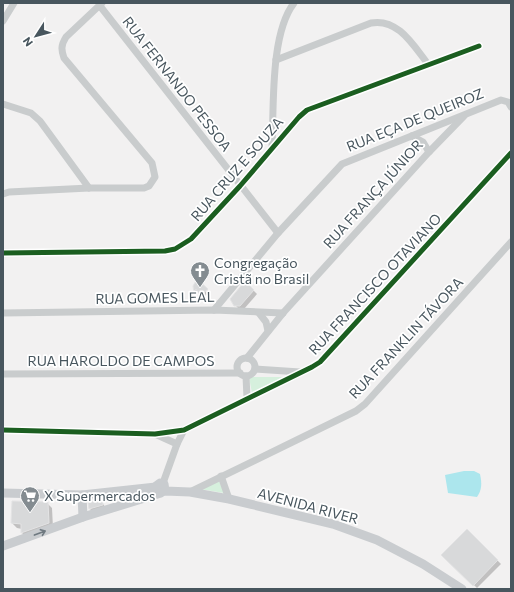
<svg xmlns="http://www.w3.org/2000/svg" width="514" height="592" viewBox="0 0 514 592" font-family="Commissioner,sans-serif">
  <rect width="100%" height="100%" fill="#f2f1f1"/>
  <g fill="#d6f0dd">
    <polygon points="249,377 286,377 252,393"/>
    <polygon points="219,481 224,493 200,489"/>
  </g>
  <path fill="#ace6ed" d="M 464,471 L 474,471 L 480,474 C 482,483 482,490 477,497 L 448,493 L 445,475 Z"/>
  <g fill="#0003">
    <polygon points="198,280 210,292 203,298 199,291 197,293 195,291 194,285"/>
    <polygon points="245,282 257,294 244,309 239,309 235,305"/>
    <polygon points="102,502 105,507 92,511 90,509"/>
    <polygon points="47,503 52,508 53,528 27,538 22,533 22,529 17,528 12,523"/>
    <polygon points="467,530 501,564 477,588 443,555"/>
  </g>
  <g fill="#d8d9da" stroke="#e3e3e4">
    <polygon points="197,279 208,289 200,296 196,289 194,292 193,286"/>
    <polygon points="245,281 254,290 240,306 234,306 230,299"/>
    <polygon points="12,501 48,502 49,523 21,533 21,524 11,523"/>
    <polygon points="103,501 103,505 89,509 88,502"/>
    <polygon points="467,529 498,560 473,586 441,555"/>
  </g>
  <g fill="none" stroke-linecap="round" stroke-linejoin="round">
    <g stroke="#c9cccd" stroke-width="7">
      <polyline points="100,6 278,233"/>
      <polyline points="3,21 14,3"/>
      <path d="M 276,60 L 371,23 C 398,18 413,45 428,64"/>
      <polyline points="3,104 31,113 40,121 89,188"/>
      <polyline points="412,136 423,142 429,152"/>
      <path d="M 272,147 C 274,107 270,34 294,3"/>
      <path d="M 3,194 L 9,192 L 89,188 L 144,188 L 149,186 L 155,177 L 152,163 L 64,58 C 61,50 61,45 66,37 L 102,3"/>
      <polyline points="3,253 165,251 175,249 191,239 240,186 299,117 307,110 479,46"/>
      <polyline points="214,310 278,233 342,164 501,100 508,102 511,107"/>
      <polyline points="3,313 214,310 283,313"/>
      <polyline points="259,313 266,322 268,331"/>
      <circle cx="246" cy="367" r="9"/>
      <polyline points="247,358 283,313 429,152 464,116"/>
      <polyline points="255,369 300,372"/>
      <polyline points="3,374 240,373"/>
      <polyline points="246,376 247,398"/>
      <polyline points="3,430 155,434 184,430 312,367 320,362 511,153"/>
      <polyline points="155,434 177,444"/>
      <polyline points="221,476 229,499"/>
      <polyline points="163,483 177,444 184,430"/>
      <polyline points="190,492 356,411 365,404 511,242"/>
    </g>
    <g stroke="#c9cccf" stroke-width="9">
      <polyline points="165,491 164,484 160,483 156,486 157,490 159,492 165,491 190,492 229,499 333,524 377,540 423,564 462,589"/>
      <polyline points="3,493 82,495 156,487"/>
      <polyline points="82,495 83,517"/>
      <polyline points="3,546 83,517 161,493"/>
    </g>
    <defs>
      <g id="cycleway">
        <polyline points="3,253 165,251 175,249 191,239 240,186 299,117 307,110 479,46"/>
        <polyline points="3,430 155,434 184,430 312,367 320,362 511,153"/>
      </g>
    </defs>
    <use href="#cycleway" stroke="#fff" stroke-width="8"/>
    <use href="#cycleway" stroke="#1b5e20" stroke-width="5"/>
  </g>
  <defs><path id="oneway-shaft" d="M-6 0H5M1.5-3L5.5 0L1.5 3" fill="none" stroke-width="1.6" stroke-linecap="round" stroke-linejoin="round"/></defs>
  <use stroke="#6f7980" href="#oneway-shaft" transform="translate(40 533) rotate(-20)"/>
  <defs>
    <symbol id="church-pin" viewBox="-11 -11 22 30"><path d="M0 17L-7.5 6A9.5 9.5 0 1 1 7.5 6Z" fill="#848c91" stroke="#fff"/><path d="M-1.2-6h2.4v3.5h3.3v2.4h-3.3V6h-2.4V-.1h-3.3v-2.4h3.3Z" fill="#fff"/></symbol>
    <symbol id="supermarket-pin" viewBox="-11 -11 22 30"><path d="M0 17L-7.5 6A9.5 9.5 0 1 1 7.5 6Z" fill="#848c91" stroke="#fff"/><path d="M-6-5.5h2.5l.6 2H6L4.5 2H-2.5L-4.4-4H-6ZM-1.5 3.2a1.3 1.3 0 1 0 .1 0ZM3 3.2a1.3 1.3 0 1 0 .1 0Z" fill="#fff"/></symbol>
  </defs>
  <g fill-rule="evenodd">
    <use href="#church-pin" x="189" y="260" width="22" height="30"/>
    <use href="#supermarket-pin" x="19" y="485" width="22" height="30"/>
  </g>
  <g text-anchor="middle" stroke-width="3.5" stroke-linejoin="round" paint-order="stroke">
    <g font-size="14" fill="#48565e" stroke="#fff">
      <text transform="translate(177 84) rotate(52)" y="5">RUA FERNANDO PESSOA</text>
      <text transform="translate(415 120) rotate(-22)" y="5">RUA EÇA DE QUEIROZ</text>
      <text transform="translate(237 169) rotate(-49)" y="5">RUA CRUZ E SOUZA</text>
      <text transform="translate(373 194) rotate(-48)" y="5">RUA FRANÇA JÚNIOR</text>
      <text transform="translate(375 284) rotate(-47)" y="5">RUA FRANCISCO OTAVIANO</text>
      <text transform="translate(155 298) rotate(-1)" y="5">RUA GOMES LEAL</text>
      <text transform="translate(406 338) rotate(-47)" y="5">RUA FRANKLIN TÁVORA</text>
      <text x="121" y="366">RUA HAROLDO DE CAMPOS</text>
      <text transform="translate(308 506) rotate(15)" y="5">AVENIDA RIVER</text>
    </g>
    <g font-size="14" fill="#48565e" stroke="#fff" text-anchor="start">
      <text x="214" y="268">Congregação<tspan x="214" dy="16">Cristã no Brasil</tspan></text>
      <text x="44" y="501">X Supermercados</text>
    </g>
  </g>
  <rect width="514" height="592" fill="none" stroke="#48565e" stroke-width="8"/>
  <g transform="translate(36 36) rotate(234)" stroke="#ffffff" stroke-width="3" paint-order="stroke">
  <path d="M0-3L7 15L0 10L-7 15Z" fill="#48565e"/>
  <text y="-6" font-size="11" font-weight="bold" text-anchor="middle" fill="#48565e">N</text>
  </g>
</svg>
